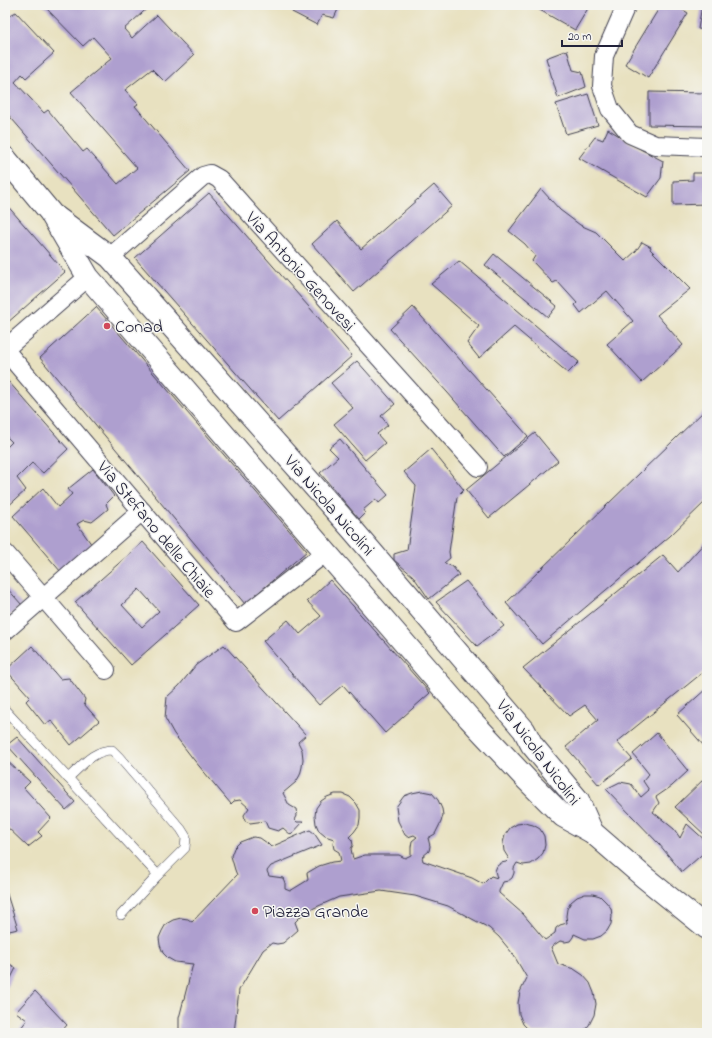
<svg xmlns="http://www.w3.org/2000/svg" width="712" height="1038" viewBox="0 0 712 1038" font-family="'Indie Flower',sans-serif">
  <rect width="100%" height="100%" fill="#f6f6f2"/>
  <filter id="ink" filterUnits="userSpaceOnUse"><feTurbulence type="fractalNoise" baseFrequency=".025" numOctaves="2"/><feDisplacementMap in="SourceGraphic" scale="8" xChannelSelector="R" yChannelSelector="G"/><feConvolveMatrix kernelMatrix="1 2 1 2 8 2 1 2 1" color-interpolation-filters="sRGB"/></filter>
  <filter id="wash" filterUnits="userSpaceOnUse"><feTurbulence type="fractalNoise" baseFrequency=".012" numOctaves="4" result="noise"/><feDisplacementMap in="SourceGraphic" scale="16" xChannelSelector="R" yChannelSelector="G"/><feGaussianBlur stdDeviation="0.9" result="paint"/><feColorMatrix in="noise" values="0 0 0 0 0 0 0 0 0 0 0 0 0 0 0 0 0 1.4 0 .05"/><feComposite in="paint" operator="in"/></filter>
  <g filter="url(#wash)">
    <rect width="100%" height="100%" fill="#e8e1c0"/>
    <g id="blocks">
      <g fill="#ae9fcf" fill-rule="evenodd">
        <polygon points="43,5 151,5 124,29 132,38 157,15 194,55 165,82 152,69 125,90 138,104 135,106 190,171 113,235 5,111 5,23 7,17 16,12 54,53 26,78 22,74 15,82 44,113 48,110 83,152 87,149 118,184 137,168 71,92 112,58 93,37 83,46"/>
        <polygon points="294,5 340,5 334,18 322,15 317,25 292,12"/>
        <polygon points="539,5 590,5 575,30 538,9"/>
        <polygon points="661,5 675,5 688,13 648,78 625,64"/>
        <polygon points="702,5 707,5 707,30 698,29"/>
        <polygon points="567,50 573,70 582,72 586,87 558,98 546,58"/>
        <polygon points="649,92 707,93 707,126 649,125"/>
        <polygon points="588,94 598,125 566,134 556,104"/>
        <polygon points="608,129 642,150 663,161 661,178 647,197 579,158 595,137 603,140"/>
        <polygon points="693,173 707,173 707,204 673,205 673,181 693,180"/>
        <polygon points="434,185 452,206 354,292 312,244 337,221 361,249"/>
        <polygon points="541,189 560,210 580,225 596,232 625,261 636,251 642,242 651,247 650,249 690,289 657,315 683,345 642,382 607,344 633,321 607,291 581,313 575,305 577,303 557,281 553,283 532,261 535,256 525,244 509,231"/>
        <polygon points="209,193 352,356 278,421 135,258"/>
        <polygon points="5,203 65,272 6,324 5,323 5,271 8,268 5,265"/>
        <polygon points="494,254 557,306 548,317 485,265"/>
        <polygon points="459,261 579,362 568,373 514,327 479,358 467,343 479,326 431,284"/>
        <polygon points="96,307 307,551 245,604 40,358"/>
        <polygon points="413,307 528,436 504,457 447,392 390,329"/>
        <polygon points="357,361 395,404 381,416 388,425 377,434 385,443 365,460 334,424 353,408 331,383"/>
        <polygon points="8,381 68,449 43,473 32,463 17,478 26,490 5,509 5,449 12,442 5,435 5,383"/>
        <polygon points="707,408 707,500 670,536 542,644 506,603"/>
        <polygon points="535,433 558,461 489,518 466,490"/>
        <polygon points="340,439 388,495 379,503 376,499 363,510 365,513 359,519 320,473 338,457 329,448"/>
        <polygon points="431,449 464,490 457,497 449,552 450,558 444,563 453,567 459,575 429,599 413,576 394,560 394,554 407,550 416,486 404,472"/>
        <polygon points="93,469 114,496 106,504 108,509 92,522 84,520 77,524 92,545 61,572 13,516 43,488 58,507 72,494 68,489"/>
        <polygon points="707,540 707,669 617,742 632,759 599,785 566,747 598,720 585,705 569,716 523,668 663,555 678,572"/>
        <path d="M 143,542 L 199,605 L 131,665 L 75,602 ZM 139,589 L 159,611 L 142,627 L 122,605 Z"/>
        <polygon points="330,580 430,693 385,733 343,685 319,705 263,641 288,620 300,634 321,616 307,601"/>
        <polygon points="466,581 504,626 477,646 436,602"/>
        <polygon points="5,586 22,605 5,620"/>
        <polygon points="224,645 306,735 298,742 302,750 303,759 302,767 300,775 296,782 283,793 289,805 296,809 297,816 295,820 297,822 303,822 291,835 283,828 278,831 268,828 265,821 250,823 245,821 244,815 249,808 240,800 234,801 231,804 194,760 174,734 165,718 167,697 179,686 196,665"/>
        <polygon points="32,646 60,679 69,678 85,699 84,704 99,721 71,745 51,720 45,725 26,701 30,697 6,670"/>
        <polygon points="707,688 707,743 704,746 677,715"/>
        <polygon points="657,733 688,771 672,786 656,797 659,803 653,812 674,829 680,838 687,824 707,842 707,850 682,872 659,844 606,789 620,782 631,784 641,797 649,790 643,781 649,774 633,754"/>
        <polygon points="17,737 75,802 66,810 7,745"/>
        <polygon points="5,759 30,782 24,788 51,818 38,832 42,836 28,847 5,825"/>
        <polygon points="707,776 707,837 675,807"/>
        <polygon points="422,791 432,793 438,800 442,809 443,815 441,822 435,834 428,838 430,846 429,851 422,857 423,861 472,878 483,884 491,876 497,878 495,871 497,866 501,863 506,862 509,859 504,851 503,843 505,835 510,828 517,824 525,823 533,825 540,829 544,836 545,845 543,853 538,859 531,864 523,865 517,863 514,868 514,873 512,878 508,881 503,882 499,891 499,893 523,914 545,940 555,933 556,928 560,925 567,923 566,916 567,909 571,902 577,897 585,894 593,894 600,896 606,902 611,908 612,916 611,924 607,931 601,936 593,939 585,939 574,934 573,937 570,941 565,942 560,941 551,947 558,964 574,969 583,975 590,983 594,993 596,1004 594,1015 589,1025 582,1033 531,1032 523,1024 519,1014 518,1003 520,992 527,978 513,954 499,937 489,928 448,906 415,896 381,891 339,897 314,908 302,915 295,922 298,930 283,943 277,944 272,943 263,950 239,990 234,1033 167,1033 167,1030 179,1031 179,1018 193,964 175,962 168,958 163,953 160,945 159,938 162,931 166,924 173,920 181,918 188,919 192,922 237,875 235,870 231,856 234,848 240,842 253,837 260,838 267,843 271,847 310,830 314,833 322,845 271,866 267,871 269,876 283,878 285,883 285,889 290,891 308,880 307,873 319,866 332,862 341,861 339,852 334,849 333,844 334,839 325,836 319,831 316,824 315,816 316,808 321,801 327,797 335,794 343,794 350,797 356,803 360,810 360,818 359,825 354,832 349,837 352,840 353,845 351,849 353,859 365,855 399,855 405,858 411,855 411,847 412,841 417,837 414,835 408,837 405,835 398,821 396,807 404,796 412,793"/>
        <polygon points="5,888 18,929 5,932"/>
        <polygon points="5,961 16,968 5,990"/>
        <polygon points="35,991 67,1025 60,1033 17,1033 27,1020 16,1012"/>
      </g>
    </g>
  </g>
  <g filter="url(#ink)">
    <use href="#blocks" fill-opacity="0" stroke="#403f4f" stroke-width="1"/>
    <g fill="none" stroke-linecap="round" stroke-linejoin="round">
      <defs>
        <g id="lane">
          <polyline points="5,710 158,875 121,915"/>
          <path d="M 68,778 C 81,767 93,750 112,750 L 119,757 L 181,829 L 186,837 L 185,848 L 158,875"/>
        </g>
        <g id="street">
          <polyline points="628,5 625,8 604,56 602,86 610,109 630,134 655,145 707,147"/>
          <polyline points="110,257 203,176 210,174 219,179 478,467"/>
          <polyline points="5,349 88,277"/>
          <polyline points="5,350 236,622 325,553"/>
          <polyline points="5,553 106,670"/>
          <polyline points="5,631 142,511"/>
        </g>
        <g id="secondary">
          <polyline points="5,158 50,212 88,277 469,718 527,780 563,816 592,832 644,877 707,928"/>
          <polyline points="56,217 110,257 352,529 524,730 532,745 578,800 592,832"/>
        </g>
      </defs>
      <use href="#lane" stroke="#403f4f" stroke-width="10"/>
      <use href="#street" stroke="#403f4f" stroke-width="20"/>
      <use href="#secondary" stroke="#403f4f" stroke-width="24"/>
      <use href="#lane" stroke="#fff" stroke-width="9"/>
      <use href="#street" stroke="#fff" stroke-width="18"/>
      <use href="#secondary" stroke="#fff" stroke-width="22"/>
    </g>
  </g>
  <g fill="#d1495b" stroke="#f6f6f2" stroke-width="1.5">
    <circle cx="107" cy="326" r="4"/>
    <circle cx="255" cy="911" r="4"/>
  </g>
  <g text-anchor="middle" stroke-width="3" stroke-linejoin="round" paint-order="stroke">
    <g font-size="18" fill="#22223b" stroke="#f6f6f2">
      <text transform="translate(301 271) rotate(48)" y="6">Via Antonio Genovesi</text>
      <text transform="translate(330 505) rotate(49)" y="6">Via Nicola Nicolini</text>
      <text transform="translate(157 529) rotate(50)" y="6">Via Stefano delle Chiaie</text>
      <text transform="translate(539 752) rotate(53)" y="6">Via Nicola Nicolini</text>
    </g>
    <g font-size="18" fill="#22223b" stroke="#f6f6f2" text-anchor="start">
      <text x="115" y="332">Conad</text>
      <text x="263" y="917">Piazza Grande</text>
    </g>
  </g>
  <rect width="712" height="1038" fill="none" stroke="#f6f6f2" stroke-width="20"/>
  <path d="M562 40v6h60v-6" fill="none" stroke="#22223b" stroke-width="2"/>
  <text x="568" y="40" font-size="12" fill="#22223b" stroke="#f6f6f2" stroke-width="3" paint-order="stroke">20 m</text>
</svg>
